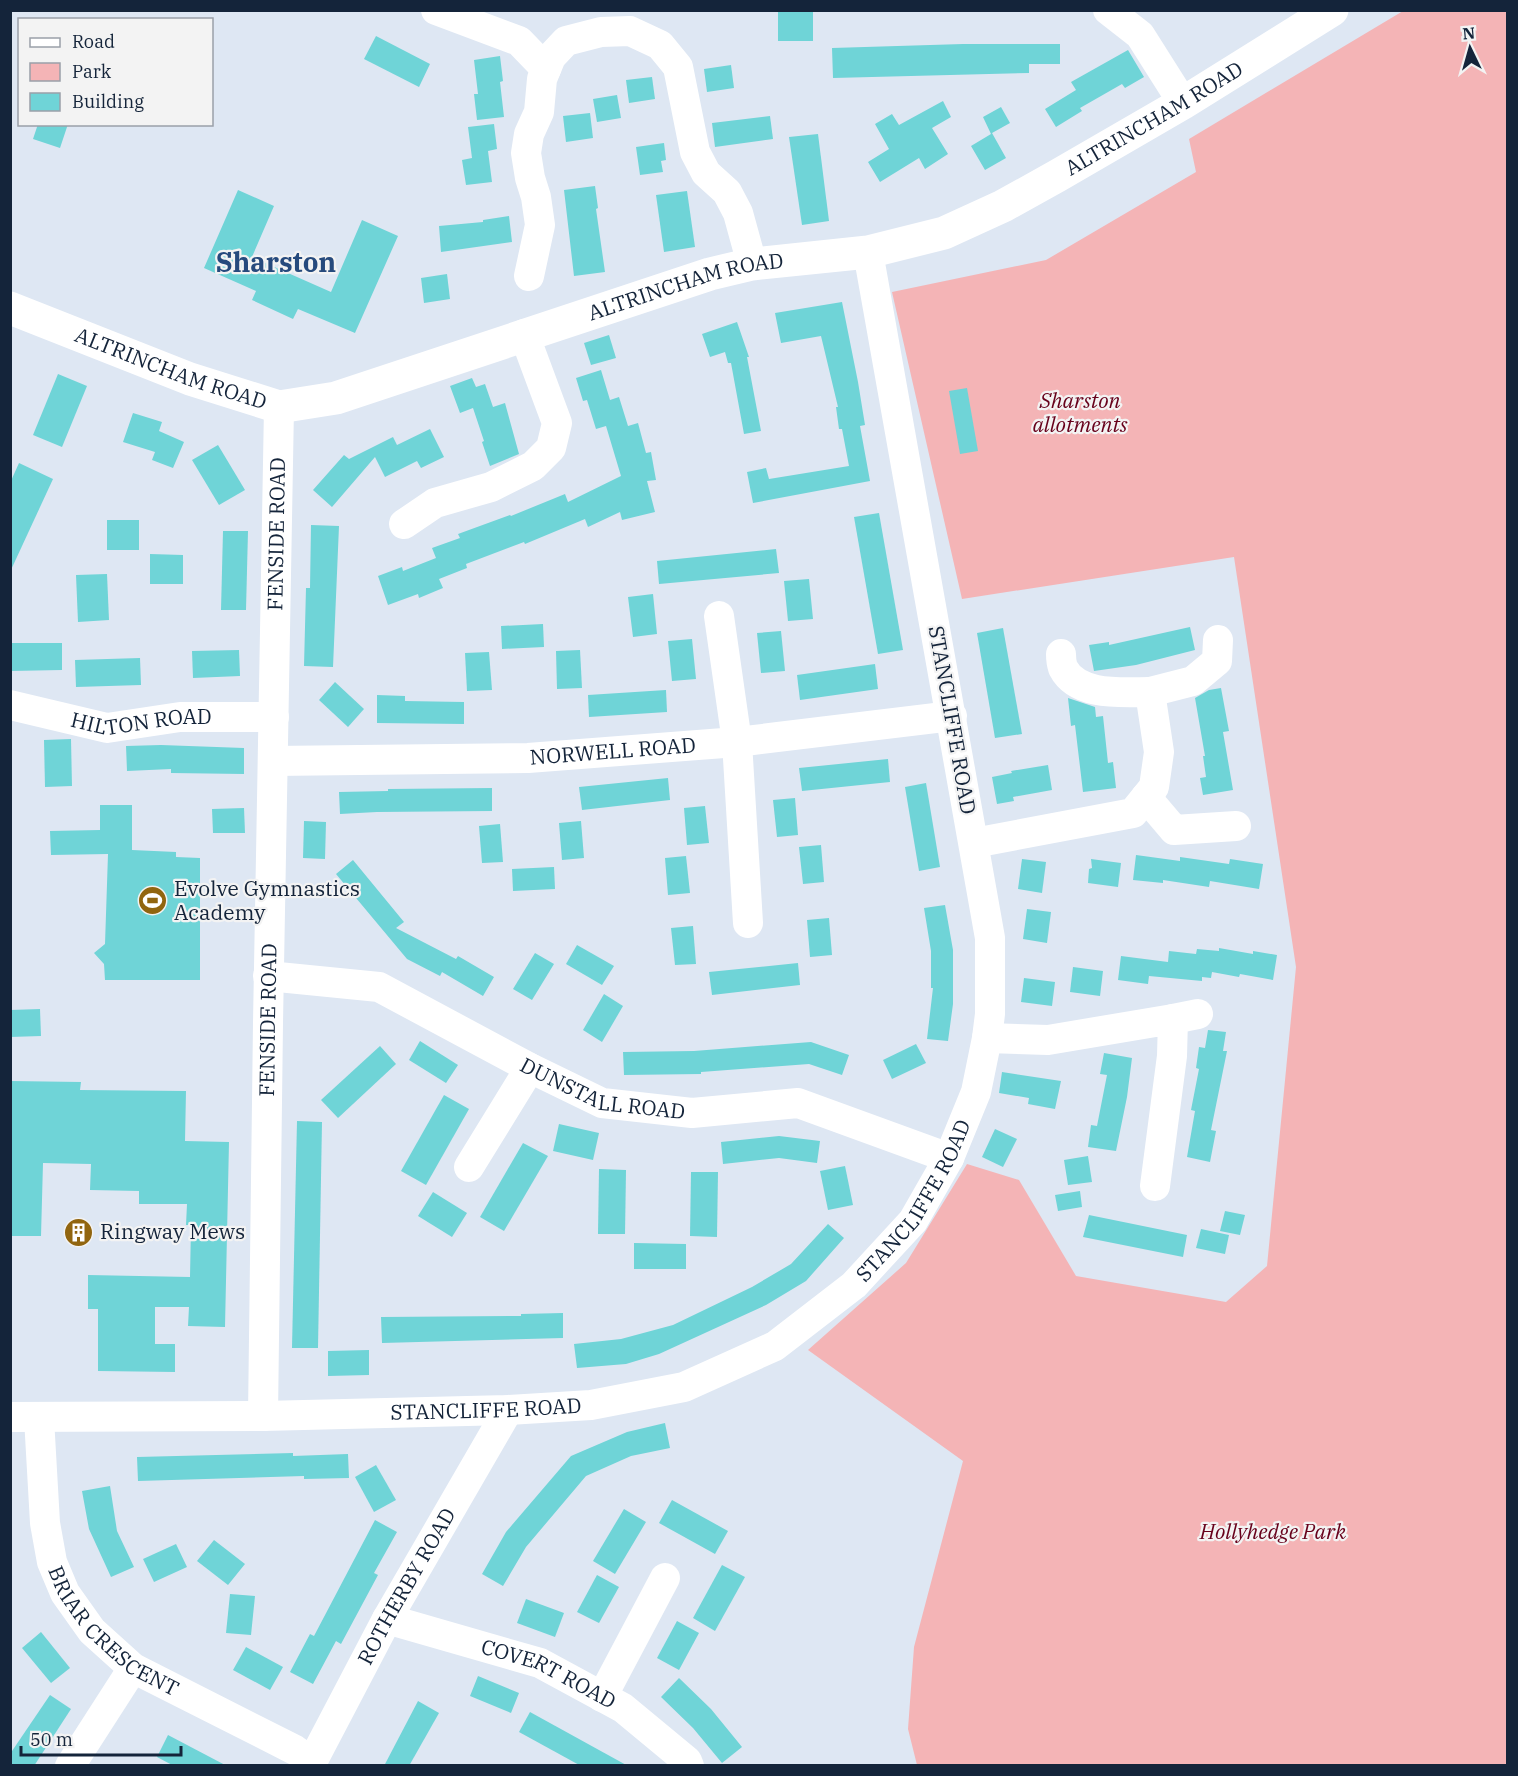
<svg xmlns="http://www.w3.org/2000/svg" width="1518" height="1776" viewBox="0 0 1518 1776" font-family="'IBM Plex Serif',serif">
  <rect width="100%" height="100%" fill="#dee7f3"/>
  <polygon fill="#f4b4b6" points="1403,11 1507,11 1507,1765 917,1765 908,1729 914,1647 963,1461 808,1350 906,1263 967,1164 1019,1180 1076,1276 1226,1302 1267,1266 1296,967 1234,557 962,599 892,292 1046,260 1196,172 1189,139"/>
  <g fill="#6fd4d7">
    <rect x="778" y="10" width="35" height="31"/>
    <polygon points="376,36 430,64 419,87 364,59"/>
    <polygon points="963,44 1060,44 1060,64 1029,64 1029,73 833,78 832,48"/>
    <polygon points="1128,50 1144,77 1125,88 1122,84 1080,108 1082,111 1056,127 1045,109 1076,90 1071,82"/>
    <polygon points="500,56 503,81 500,82 504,117 477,120 474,94 478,94 474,60"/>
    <polygon points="731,65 734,88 707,92 704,69"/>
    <polygon points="652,77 655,99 629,103 626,80"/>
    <polygon points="617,95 621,118 597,122 593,99"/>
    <polygon points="943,101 951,117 932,128 948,154 925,169 919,158 880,182 868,162 889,149 875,124 892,114 899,125"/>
    <polygon points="1001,107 1010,123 992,133 1006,158 985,170 971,146 991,134 983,117"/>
    <polygon points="590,113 593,138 566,142 563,116"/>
    <polygon points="770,116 773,139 715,147 712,123"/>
    <polygon points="38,124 68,124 60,148 33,139"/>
    <polygon points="494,124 497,149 488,151 492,182 466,185 462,160 472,158 468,127"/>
    <polygon points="818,134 829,221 802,225 789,137"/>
    <polygon points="664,143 666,160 661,161 663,172 640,175 636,147"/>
    <polygon points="595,186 598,208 596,209 605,272 574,276 564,190"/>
    <polygon points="238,190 274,206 252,257 331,292 362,220 398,236 355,333 298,309 293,319 252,300 256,291 204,268"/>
    <polygon points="687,191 695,247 664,252 656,195"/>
    <polygon points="509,216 512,242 441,252 439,226 483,222 483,220"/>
    <polygon points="447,274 450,299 424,303 421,278"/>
    <polygon points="842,302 858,382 865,425 860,426 870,481 753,503 747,472 766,468 769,479 849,466 842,429 839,429 836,407 838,407 821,336 781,343 775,313"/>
    <polygon points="737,322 749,357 747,357 761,431 744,434 731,363 728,363 725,352 710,357 702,334"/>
    <polygon points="609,335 616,358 591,365 584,343"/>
    <polygon points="601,370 610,400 619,397 628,426 638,423 646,453 651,452 656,480 647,481 655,512 622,520 620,512 588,527 585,519 525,544 524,542 466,564 467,568 439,579 443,588 419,598 418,594 388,605 378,576 402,567 403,571 436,558 432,548 460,538 458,534 510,515 511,516 565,494 568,502 621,476 606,426 596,429 587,400 583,401 576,378"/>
    <polygon points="58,374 87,386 62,447 33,435"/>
    <polygon points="472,378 476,387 485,384 493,407 505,403 519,454 490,466 482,442 484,441 473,408 460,413 450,386"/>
    <polygon points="967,388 978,451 960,454 949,391"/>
    <polygon points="133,413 162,422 159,431 184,442 173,468 152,460 155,452 123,442"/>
    <polygon points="430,429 444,457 421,468 417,461 385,477 375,457 332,507 313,490 344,455 349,459 393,437 397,445"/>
    <polygon points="218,445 245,490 219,505 192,460"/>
    <polygon points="19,463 53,479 10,572 10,483"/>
    <polygon points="879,513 903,650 878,654 854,517"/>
    <rect x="107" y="520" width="32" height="30"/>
    <polygon points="311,525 339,526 333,667 304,666 306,588 310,588"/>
    <polygon points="223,531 248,531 246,610 221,610"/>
    <polygon points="776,549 779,573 659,584 657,561"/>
    <polygon points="150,554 183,555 183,584 150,584"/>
    <polygon points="107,574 109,620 78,622 76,575"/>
    <polygon points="809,579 813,619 788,621 784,581"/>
    <polygon points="653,594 657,634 633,637 628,597"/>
    <polygon points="543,624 544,647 502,649 501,626"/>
    <polygon points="1190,627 1195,650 1136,665 1094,671 1089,645 1109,642 1109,645"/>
    <polygon points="1003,628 1022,734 995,738 977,633"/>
    <polygon points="781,631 785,671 761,673 757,633"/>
    <polygon points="692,639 696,679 672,681 668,641"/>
    <polygon points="10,643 62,643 62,670 10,671"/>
    <polygon points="239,650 240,676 193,678 192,651"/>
    <polygon points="580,650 582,688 557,689 556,651"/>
    <polygon points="489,652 492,690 467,691 465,653"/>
    <polygon points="140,658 141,685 76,687 75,660"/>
    <polygon points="875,664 878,689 800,700 797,675"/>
    <polygon points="335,682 364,709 348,727 319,700"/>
    <polygon points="1221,688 1229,731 1223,732 1233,790 1203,795 1200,778 1206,777 1203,756 1205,756 1195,698 1209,690"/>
    <polygon points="666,690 667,712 589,717 588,695"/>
    <polygon points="377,695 405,696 405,701 464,702 464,724 377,723"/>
    <polygon points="1068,698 1095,707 1096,717 1103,716 1108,763 1113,762 1116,788 1083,792 1075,725 1071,726"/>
    <polygon points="71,739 72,786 45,787 44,740"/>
    <polygon points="161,745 244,748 244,774 171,773 171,769 127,771 126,746"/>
    <polygon points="888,759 890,782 802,791 799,768"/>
    <polygon points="1048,765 1052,790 1013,797 1014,801 997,804 992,777 1012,773 1011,771"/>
    <polygon points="668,778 670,800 582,810 579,787"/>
    <polygon points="926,783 940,867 919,871 905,787"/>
    <polygon points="492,788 492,811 377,812 340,814 339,792 388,791 388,789"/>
    <polygon points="795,798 798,835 777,837 773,800"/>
    <polygon points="100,805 132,805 132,850 176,852 176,857 200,858 200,980 105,980 104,964 94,953 105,944 108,854 51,855 50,831 100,830"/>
    <polygon points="705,806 709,843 687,845 684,808"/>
    <polygon points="244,808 245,833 213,833 212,809"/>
    <polygon points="304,821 326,822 325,859 303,858"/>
    <polygon points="581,821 584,858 562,860 559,823"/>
    <polygon points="500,824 503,862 482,863 479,826"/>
    <polygon points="821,845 824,882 803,884 799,847"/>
    <polygon points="1136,855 1180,861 1180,857 1229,864 1230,859 1263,864 1259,889 1210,881 1209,887 1163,880 1163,883 1133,880"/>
    <polygon points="686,856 690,893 668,895 665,858"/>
    <polygon points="1022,859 1046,862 1042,893 1018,889"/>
    <polygon points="1091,859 1121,863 1118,887 1088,883 1089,869 1092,868"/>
    <polygon points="353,860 404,922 396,928 456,959 458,956 494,977 483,996 442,972 440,976 407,959 336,874"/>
    <polygon points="554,867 555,889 513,891 512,869"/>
    <polygon points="945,905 953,950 953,1004 948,1041 927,1039 933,988 931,988 931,951 924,908"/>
    <polygon points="1027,909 1051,912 1047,943 1023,939"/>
    <polygon points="829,918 832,955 810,957 807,920"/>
    <polygon points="693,926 696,964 675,965 671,928"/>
    <polygon points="577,945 614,966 602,985 566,964"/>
    <polygon points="1219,948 1253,954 1253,951 1277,955 1273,980 1240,974 1239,977 1212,972 1211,978 1202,977 1202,981 1149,976 1148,984 1118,980 1121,956 1168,962 1169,951 1196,954 1197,949 1219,951"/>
    <polygon points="535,953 554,964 532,1000 513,989"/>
    <polygon points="798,963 800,985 712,995 709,972"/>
    <polygon points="1073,967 1103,971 1100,996 1070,992"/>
    <polygon points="1024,978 1055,982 1052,1006 1021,1002"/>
    <polygon points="604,994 623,1006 602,1042 583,1030"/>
    <polygon points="40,1009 41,1036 10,1037 10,1010"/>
    <polygon points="1208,1030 1226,1032 1223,1051 1227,1051 1211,1130 1216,1131 1210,1162 1187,1157 1195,1111 1191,1110 1199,1069 1196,1068 1199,1047 1205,1048"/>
    <polygon points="420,1041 458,1065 446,1083 409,1060"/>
    <polygon points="811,1042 849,1055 842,1075 809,1064 701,1072 701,1074 624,1075 623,1052 694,1051"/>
    <polygon points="916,1044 926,1063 892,1079 883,1060"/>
    <polygon points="380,1046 396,1064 338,1118 321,1100"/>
    <polygon points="1104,1053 1132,1058 1127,1097 1116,1151 1088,1147 1091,1125 1097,1126 1107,1075 1100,1074"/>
    <polygon points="1002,1072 1061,1081 1055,1109 1028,1104 1029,1098 999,1093"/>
    <polygon points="10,1081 81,1082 80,1090 186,1091 185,1141 229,1142 225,1327 188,1326 189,1307 155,1307 155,1344 175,1344 175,1372 98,1371 98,1309 88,1309 88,1275 190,1277 191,1225 186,1225 187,1204 139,1204 139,1191 90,1190 91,1164 43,1163 41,1236 10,1236"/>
    <polygon points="444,1095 469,1109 426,1185 401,1171"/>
    <polygon points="297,1121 322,1122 318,1348 292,1348"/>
    <polygon points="559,1124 599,1133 593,1160 553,1151"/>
    <polygon points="995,1129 1017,1139 1003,1167 982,1157"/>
    <polygon points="779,1136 820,1141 817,1163 779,1158 723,1164 721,1142"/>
    <polygon points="523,1143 548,1156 504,1231 480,1217"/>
    <polygon points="1088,1156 1092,1182 1068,1185 1064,1160"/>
    <polygon points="845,1166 853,1205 828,1210 820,1171"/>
    <polygon points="599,1169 626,1170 625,1234 598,1234"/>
    <polygon points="691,1172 718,1172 717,1237 690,1236"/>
    <polygon points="1080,1191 1082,1207 1058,1211 1055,1195"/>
    <polygon points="433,1192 467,1213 452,1237 418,1216"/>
    <polygon points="1225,1211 1245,1215 1240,1235 1220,1231"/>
    <polygon points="1089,1215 1187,1235 1183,1257 1083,1237"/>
    <polygon points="828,1224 844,1238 806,1281 766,1305 659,1354 626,1364 577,1368 574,1344 621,1339 673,1325 752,1287 791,1264"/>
    <polygon points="1201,1229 1229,1235 1225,1254 1196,1248"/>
    <polygon points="634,1243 686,1244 686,1269 634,1269"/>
    <polygon points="563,1313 563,1338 382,1343 381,1317 521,1316 521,1314"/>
    <polygon points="369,1350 369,1375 328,1376 328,1351"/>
    <polygon points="665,1423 670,1448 631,1456 586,1476 526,1547 503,1586 482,1574 506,1532 571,1456 627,1432"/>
    <polygon points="293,1453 293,1456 348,1454 349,1478 304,1479 304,1476 138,1481 137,1457"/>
    <polygon points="376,1465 396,1500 374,1512 355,1477"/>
    <polygon points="110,1486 117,1531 134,1567 111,1577 89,1529 82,1491"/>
    <polygon points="672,1500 728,1531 715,1554 659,1523"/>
    <polygon points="624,1509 646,1522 615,1574 593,1561"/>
    <polygon points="375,1520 397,1532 374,1573 378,1575 341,1644 336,1641 313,1684 290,1672 310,1634 314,1636"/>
    <polygon points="214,1540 245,1564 228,1585 197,1561"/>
    <polygon points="176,1544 187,1567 154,1582 143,1559"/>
    <polygon points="722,1565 745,1577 715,1631 693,1618"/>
    <polygon points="597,1575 619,1587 599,1623 577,1612"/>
    <polygon points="230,1594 255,1596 251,1635 226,1633"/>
    <polygon points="526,1599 564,1613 555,1637 517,1623"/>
    <polygon points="677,1621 699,1633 679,1670 657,1658"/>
    <polygon points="41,1632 70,1668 51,1683 22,1648"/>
    <polygon points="246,1647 283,1667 270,1690 233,1670"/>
    <polygon points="478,1676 519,1693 511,1713 470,1696"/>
    <polygon points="679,1678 711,1709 742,1747 722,1763 693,1728 661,1697"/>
    <polygon points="50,1695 71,1709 34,1766 10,1766 10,1754"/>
    <polygon points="418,1701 439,1713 409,1766 384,1766"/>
    <polygon points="530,1712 628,1766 581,1766 519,1732"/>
    <polygon points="168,1735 227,1766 174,1766 157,1757"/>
  </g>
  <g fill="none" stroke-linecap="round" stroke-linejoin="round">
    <g stroke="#fff" stroke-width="30">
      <polyline points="436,10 519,41 546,69"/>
      <polyline points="1108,10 1140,35 1183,103"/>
      <polyline points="529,276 540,225 536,197 530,178 526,153 529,134 539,112 542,79 551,57 566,41 601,32 630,31 660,45 678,67 695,152 706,173 727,192 738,213 752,264"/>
      <polyline points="404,524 435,503 491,487 533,466 551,448 557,423 524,334"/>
      <polyline points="719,616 737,742 748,923"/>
      <polyline points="1150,692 1193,681 1217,661 1218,640"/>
      <path id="s1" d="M 10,705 L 107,728 L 180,717 L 274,717"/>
      <path id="s2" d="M 273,761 L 528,758 L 737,742 L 952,716"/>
      <polyline points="1146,797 1174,830 1236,826"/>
      <path d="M 974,843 L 1133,813 L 1154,787 L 1159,752 L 1150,692 C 1123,692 1078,697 1063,668 C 1062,665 1061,658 1061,654"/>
      <path id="s3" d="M 268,976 L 379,987 L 530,1068 L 602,1103 L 692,1113 L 798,1103 L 949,1158"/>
      <polyline points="1173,1019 1198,1014"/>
      <polyline points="987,1038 1048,1040 1173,1019 1172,1056 1155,1186"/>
      <polyline points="469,1167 530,1068"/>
      <path id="s4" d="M 263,1416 L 268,1023 L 279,407"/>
      <path id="s5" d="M 10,1417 L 263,1416 L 508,1410 L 591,1405 L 684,1387 L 775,1346 L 854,1285 L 913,1221 L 949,1158 L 976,1092 L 987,1038 L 990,1014 L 990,938 L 868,252"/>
      <path id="s6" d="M 39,1418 L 45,1523 L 52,1562 L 65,1593 L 92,1631 L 133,1668 L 295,1750 L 311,1761"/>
      <path id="s7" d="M 387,1619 L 540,1663 L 623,1708 L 687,1761 L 689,1766"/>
      <polyline points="602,1697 665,1578"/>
      <polyline points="70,1766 133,1668"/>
      <path id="s8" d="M 310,1766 L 387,1619 L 508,1410"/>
    </g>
    <path stroke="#fff" stroke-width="33" id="s9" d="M 10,308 L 190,379 L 279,407 L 336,398 L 710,274 L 752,264 L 868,252 L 944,233 L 1003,206 L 1057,176 L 1183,103 L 1332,10"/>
  </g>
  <defs>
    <symbol id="stadium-disc" viewBox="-11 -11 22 22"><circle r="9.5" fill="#91650f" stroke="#f3f3f3"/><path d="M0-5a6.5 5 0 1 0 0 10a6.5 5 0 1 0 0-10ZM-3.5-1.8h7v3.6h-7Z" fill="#fff"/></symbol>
    <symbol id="building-disc" viewBox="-11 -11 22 22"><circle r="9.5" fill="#91650f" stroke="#f3f3f3"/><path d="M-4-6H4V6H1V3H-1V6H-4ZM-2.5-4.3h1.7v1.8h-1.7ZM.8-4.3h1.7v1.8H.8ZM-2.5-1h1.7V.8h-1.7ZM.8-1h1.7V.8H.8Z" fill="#fff"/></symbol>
  </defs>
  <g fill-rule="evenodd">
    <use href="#stadium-disc" x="136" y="884" width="33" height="33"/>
    <use href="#building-disc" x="62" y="1216" width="33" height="33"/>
  </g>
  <g text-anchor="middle" stroke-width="4.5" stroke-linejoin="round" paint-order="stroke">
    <g font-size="21" fill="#14243a" stroke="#f3f3f3">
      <text dy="7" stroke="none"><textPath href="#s9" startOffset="1216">ALTRINCHAM ROAD</textPath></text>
      <text dy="7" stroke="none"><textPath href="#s9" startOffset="712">ALTRINCHAM ROAD</textPath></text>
      <text dy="7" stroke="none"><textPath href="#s9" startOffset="172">ALTRINCHAM ROAD</textPath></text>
      <text dy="7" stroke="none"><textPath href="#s4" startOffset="882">FENSIDE ROAD</textPath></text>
      <text dy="7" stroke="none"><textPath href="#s1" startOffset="134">HILTON ROAD</textPath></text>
      <text transform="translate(952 720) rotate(80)" y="7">STANCLIFFE ROAD</text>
      <text dy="7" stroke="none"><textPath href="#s2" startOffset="340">NORWELL ROAD</textPath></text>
      <text dy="7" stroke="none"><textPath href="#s4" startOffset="396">FENSIDE ROAD</textPath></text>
      <text dy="7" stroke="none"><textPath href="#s3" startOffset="360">DUNSTALL ROAD</textPath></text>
      <text dy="7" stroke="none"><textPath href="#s5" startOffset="980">STANCLIFFE ROAD</textPath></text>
      <text dy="7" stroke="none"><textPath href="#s5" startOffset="476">STANCLIFFE ROAD</textPath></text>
      <text dy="7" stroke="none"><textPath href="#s8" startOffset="204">ROTHERBY ROAD</textPath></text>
      <text dy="7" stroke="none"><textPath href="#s6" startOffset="240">BRIAR CRESCENT</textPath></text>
      <text dy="7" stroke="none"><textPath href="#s7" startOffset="171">COVERT ROAD</textPath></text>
    </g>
    <g font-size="21" font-style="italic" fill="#67011b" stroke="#f3f3f3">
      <text x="1080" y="408">Sharston<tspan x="1080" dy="24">allotments</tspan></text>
      <text x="1273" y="1539">Hollyhedge Park</text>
    </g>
    <g font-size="21" fill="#14243a" stroke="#f3f3f3" text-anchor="start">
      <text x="174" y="896">Evolve Gymnastics<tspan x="174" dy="24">Academy</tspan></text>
      <text x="100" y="1239">Ringway Mews</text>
    </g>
    <g font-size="27" font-weight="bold" fill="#264a7d" stroke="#f3f3f3">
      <text x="276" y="272">Sharston</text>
    </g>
  </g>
  <rect width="1518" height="1776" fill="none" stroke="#14243a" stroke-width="24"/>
  <rect x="18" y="18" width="195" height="108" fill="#f3f3f3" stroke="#9aa0a9" stroke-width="1.5"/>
  <rect x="30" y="38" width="30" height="9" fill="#ffffff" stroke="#9aa0a9" stroke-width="1.5"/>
  <text x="72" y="48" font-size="18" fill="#14243a">Road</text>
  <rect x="30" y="63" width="30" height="18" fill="#f4b4b6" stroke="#9aa0a9" stroke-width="1.5"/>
  <text x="72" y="78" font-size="18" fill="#14243a">Park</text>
  <rect x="30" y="93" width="30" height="18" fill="#6fd4d7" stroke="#9aa0a9" stroke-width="1.5"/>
  <text x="72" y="108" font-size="18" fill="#14243a">Building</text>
  <g transform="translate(1470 48) rotate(355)" stroke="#f3f3f3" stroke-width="4.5" paint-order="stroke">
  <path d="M0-4.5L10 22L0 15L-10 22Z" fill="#14243a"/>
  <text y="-9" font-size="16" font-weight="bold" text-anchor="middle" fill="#14243a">N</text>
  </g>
  <path d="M21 1746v9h160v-9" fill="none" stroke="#14243a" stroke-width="3"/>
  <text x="30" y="1746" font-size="18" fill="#14243a" stroke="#f3f3f3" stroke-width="4.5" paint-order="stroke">50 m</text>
</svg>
